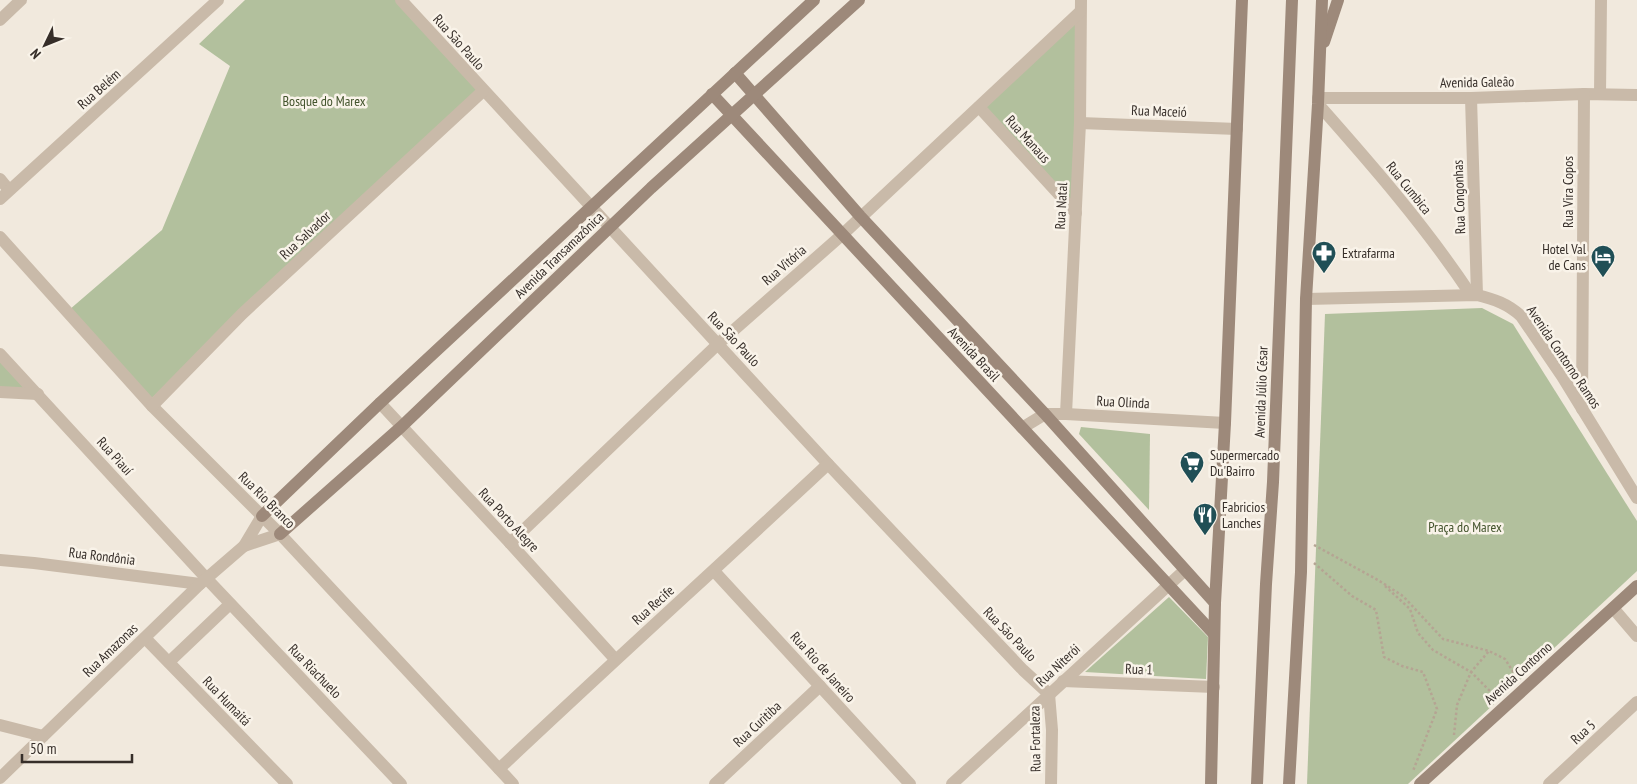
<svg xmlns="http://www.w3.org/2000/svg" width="1637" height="784" viewBox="0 0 1637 784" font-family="'PT Sans Narrow',sans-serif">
  <rect width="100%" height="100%" fill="#f1e9dd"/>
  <g fill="#b2c09d">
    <polygon points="245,0 400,0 483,91 152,398 69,310 162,230 230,66 199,44"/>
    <polygon points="1082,12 1072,209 980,107"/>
    <polygon points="1482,308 1513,324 1637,521 1637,571 1408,784 1307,784 1325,314"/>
    <polygon points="0,359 32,394 0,393"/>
    <polygon points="1081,427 1150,434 1149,510 1079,434"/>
    <polygon points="1169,597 1208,637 1206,679 1085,672"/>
  </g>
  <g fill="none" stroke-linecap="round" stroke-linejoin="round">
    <g stroke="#b5a493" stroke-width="2.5" stroke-dasharray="2.5 2.5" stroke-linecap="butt">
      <polyline points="1314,545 1378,580 1403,596 1443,639 1489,651 1505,659 1517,678"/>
      <polyline points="1314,563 1352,596 1376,610 1384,657 1402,666 1423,672 1437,709 1413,771"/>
      <polyline points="1385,586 1410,609 1418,633 1433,650 1471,672 1496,697"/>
      <polyline points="1454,735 1457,705 1471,672 1489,651"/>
    </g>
    <g stroke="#c9baa9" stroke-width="12">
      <polyline points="401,0 828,464 1023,670 1049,694 1052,730 1051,784"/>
      <polyline points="0,20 21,0"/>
      <polyline points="1600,94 1601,0"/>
      <polyline points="1318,98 1471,98 1584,94 1637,95"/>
      <polyline points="1471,98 1477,295"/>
      <path d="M 1318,104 C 1372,165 1426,227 1471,295"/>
      <polyline points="979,107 1076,213"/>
      <polyline points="1080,123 1237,129"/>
      <polyline points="0,179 9,190"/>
      <polyline points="0,199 218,0"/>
      <polyline points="0,237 152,406 280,534 513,784"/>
      <path d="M 1306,299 L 1477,295 C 1494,299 1508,304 1521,316 L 1562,376 L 1637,498"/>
      <polyline points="0,354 207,579 401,784"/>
      <polyline points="0,392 38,394"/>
      <polyline points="380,403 510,543 615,659"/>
      <polyline points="152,406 242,314 483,91"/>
      <polyline points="1582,409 1584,94"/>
      <polyline points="1066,414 1080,123 1081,0"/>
      <polyline points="1022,428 1045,414 1066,414 1225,423"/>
      <polyline points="510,543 718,344 843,234 1080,12"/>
      <polyline points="244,546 280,534"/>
      <polyline points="0,560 34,563 200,584"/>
      <polyline points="714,571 910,784"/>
      <polyline points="1613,608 1637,636"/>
      <polyline points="145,638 287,784"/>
      <polyline points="169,662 230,604"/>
      <polyline points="1063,681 1214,687"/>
      <polyline points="0,725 43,736"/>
      <path d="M 499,769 C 608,666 719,566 828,464"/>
      <polyline points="0,778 200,584 244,546 262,516"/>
      <polyline points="715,784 820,686"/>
      <polyline points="952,784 1185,570"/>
      <polyline points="1549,784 1637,702"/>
    </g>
    <g stroke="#9d897a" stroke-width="12">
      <polyline points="1324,42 1338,0"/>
      <polyline points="735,73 860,216 1045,414 1215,603"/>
      <polyline points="712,94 1214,634"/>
      <polyline points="262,516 380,403 814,0"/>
      <polyline points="280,534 401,427 651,188 859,0"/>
      <polyline points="1211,784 1215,603 1225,423 1242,0"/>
      <polyline points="1257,784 1266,584 1273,482 1292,0"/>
      <polyline points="1289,784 1301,572 1306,299 1318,104 1322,0"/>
      <polyline points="1420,784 1637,586"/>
    </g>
  </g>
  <defs>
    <symbol id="pharmacy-pin" viewBox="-11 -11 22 30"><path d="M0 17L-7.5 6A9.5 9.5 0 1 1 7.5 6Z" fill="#204f56" stroke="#f9f3e9"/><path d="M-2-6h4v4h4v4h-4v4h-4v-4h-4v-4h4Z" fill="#fff"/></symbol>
    <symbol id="hotel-pin" viewBox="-11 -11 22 30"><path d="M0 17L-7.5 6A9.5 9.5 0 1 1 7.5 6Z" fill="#204f56" stroke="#f9f3e9"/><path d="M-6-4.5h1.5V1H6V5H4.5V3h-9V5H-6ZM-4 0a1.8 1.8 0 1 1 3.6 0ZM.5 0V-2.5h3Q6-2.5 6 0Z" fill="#fff"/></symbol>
    <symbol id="supermarket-pin" viewBox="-11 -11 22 30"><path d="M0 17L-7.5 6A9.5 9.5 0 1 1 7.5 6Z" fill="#204f56" stroke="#f9f3e9"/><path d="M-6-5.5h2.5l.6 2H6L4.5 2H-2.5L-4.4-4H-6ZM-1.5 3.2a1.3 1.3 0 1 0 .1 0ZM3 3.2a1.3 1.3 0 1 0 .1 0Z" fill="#fff"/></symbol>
    <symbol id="restaurant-pin" viewBox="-11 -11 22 30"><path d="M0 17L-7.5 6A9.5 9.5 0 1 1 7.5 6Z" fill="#204f56" stroke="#f9f3e9"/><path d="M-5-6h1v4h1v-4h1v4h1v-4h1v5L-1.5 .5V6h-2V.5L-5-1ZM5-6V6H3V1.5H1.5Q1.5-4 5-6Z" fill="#fff"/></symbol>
  </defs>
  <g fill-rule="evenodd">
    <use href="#pharmacy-pin" x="1310" y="239" width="28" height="38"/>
    <use href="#hotel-pin" x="1589" y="243" width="28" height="38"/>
    <use href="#supermarket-pin" x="1178" y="449" width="28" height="38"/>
    <use href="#restaurant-pin" x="1191" y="501" width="28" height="38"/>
  </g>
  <g text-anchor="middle" stroke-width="5" stroke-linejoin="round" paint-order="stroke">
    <g font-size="14" fill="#362e29" stroke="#f9f3e9">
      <text transform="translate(459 42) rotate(48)" y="5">Rua São Paulo</text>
      <text transform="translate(1477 82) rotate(-1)" y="5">Avenida Galeão</text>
      <text transform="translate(99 89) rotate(-42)" y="5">Rua Belém</text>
      <text transform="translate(1159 111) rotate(2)" y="5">Rua Maceió</text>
      <text transform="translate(1028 139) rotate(48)" y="5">Rua Manaus</text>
      <text transform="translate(1409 188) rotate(51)" y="5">Rua Cumbica</text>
      <text transform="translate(1568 192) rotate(-90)" y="5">Rua Vira Copos</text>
      <text transform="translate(1459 197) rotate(-92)" y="5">Rua Congonhas</text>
      <text transform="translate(1061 206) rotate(-87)" y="5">Rua Natal</text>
      <text transform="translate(305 235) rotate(-43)" y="5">Rua Salvador</text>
      <text transform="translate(559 255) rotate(-44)" y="5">Avenida Transamazônica</text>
      <text transform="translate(784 265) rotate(-41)" y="5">Rua Vitória</text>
      <text transform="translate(734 339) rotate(47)" y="5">Rua São Paulo</text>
      <text transform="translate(974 354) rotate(47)" y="5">Avenida Brasil</text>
      <text transform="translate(1564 357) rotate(56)" y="5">Avenida Contorno Ramos</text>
      <text transform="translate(1261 392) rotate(-88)" y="5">Avenida Júlio César</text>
      <text transform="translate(1123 402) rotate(3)" y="5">Rua Olinda</text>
      <text transform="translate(115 456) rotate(48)" y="5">Rua Piauí</text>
      <text transform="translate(267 500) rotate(45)" y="5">Rua Rio Branco</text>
      <text transform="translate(509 520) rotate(47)" y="5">Rua Porto Alegre</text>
      <text transform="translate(102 556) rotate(7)" y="5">Rua Rondônia</text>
      <text transform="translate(653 605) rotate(-42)" y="5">Rua Recife</text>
      <text transform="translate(1010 634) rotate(46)" y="5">Rua São Paulo</text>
      <text transform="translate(110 650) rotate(-44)" y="5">Rua Amazonas</text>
      <text transform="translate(1058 665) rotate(-43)" y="5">Rua Niterói</text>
      <text transform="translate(823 667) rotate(48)" y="5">Rua Rio de Janeiro</text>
      <text transform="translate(1139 669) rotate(2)" y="5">Rua 1</text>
      <text transform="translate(315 671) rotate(46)" y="5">Rua Riachuelo</text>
      <text transform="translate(1518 673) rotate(-42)" y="5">Avenida Contorno</text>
      <text transform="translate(227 701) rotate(46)" y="5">Rua Humaitá</text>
      <text transform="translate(757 724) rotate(-43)" y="5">Rua Curitiba</text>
      <text transform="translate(1583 732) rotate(-43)" y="5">Rua 5</text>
      <text transform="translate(1035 739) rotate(-91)" y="5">Rua Fortaleza</text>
    </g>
    <g font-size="14" fill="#43542d" stroke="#f9f3e9">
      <text x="324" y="106">Bosque do Marex</text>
      <text x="1465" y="532">Praça do Marex</text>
    </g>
    <g font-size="14" fill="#362e29" stroke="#f9f3e9" text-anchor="start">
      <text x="1586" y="254" text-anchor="end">Hotel Val<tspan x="1586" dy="16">de Cans</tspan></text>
      <text x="1342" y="258">Extrafarma</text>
      <text x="1210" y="460">Supermercado<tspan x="1210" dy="16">Du'Bairro</tspan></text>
      <text x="1222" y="512">Fabricios<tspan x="1222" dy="16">Lanches</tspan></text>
    </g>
  </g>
  <g transform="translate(45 45) rotate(227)" stroke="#f9f3e9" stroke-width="4" paint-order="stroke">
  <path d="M0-4L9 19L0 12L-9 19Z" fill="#362e29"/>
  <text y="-8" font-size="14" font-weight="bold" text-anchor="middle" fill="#362e29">N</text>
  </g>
  <path d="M22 754v8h110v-8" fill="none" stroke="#362e29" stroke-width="2.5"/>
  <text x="30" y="754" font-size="15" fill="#362e29" stroke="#f9f3e9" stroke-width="4" paint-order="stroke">50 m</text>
</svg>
